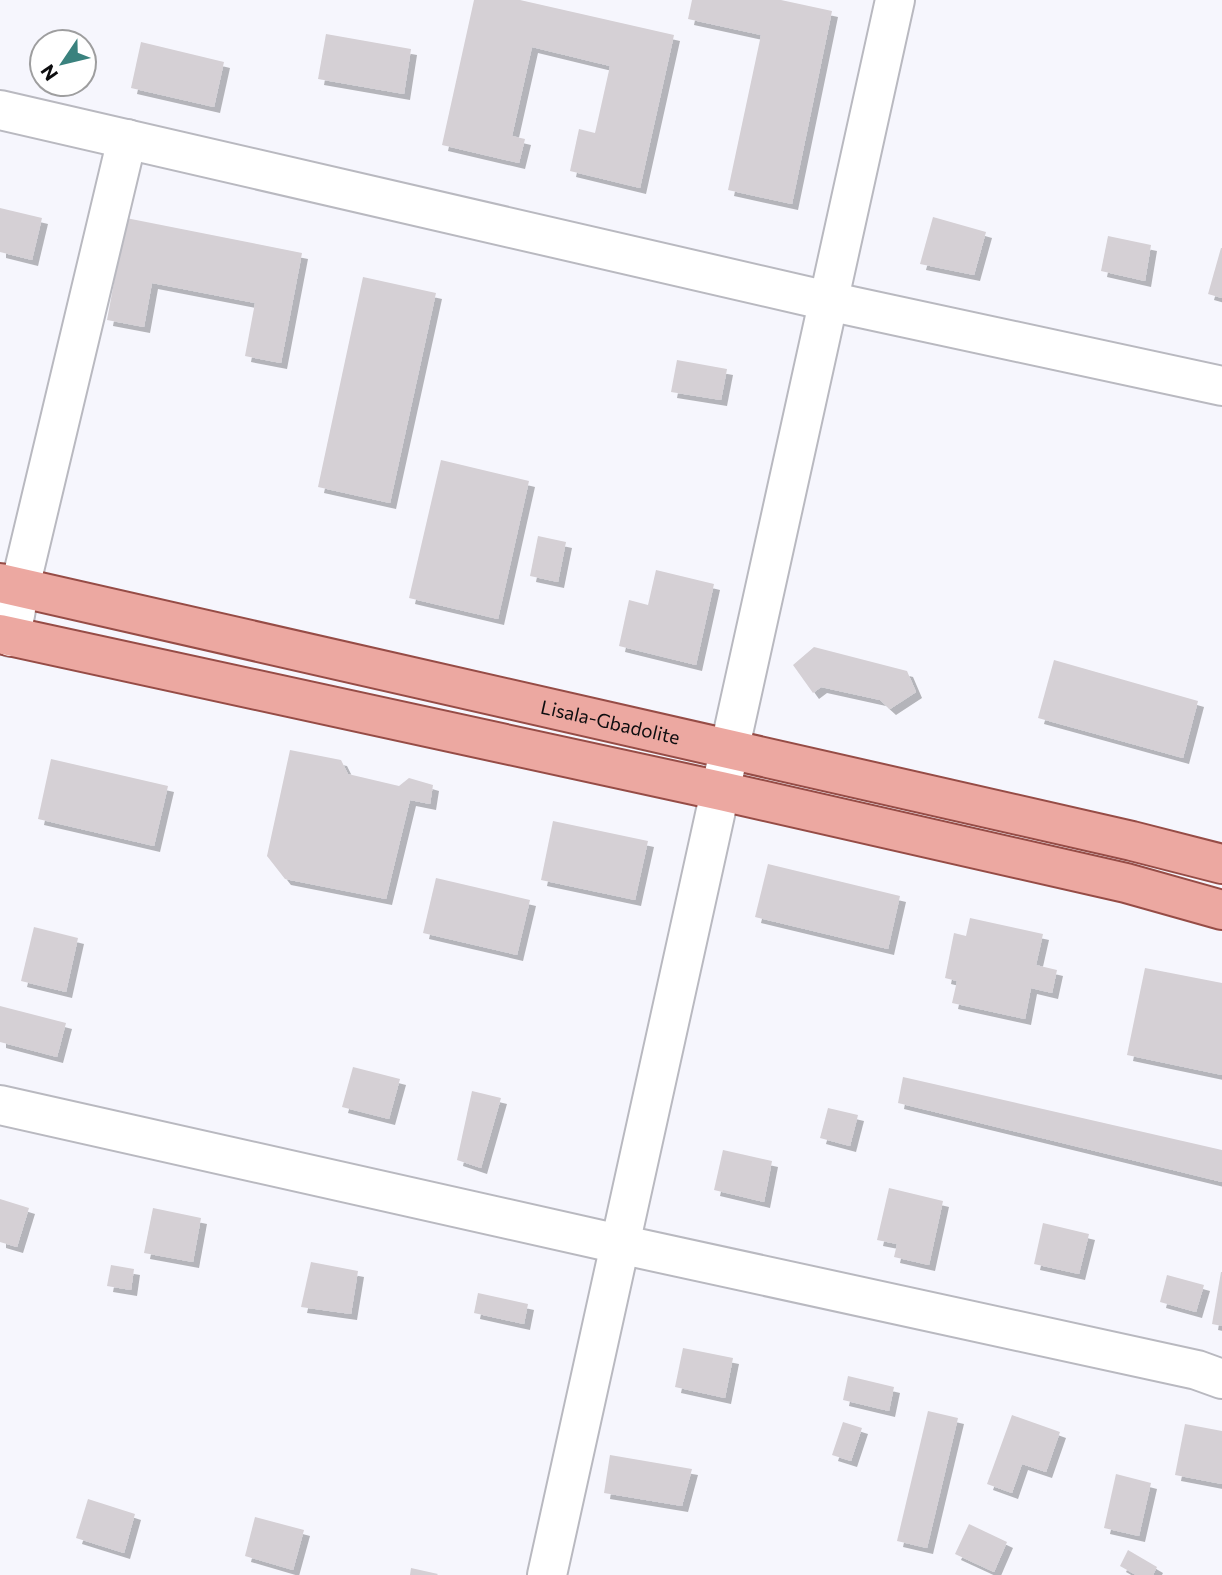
<svg xmlns="http://www.w3.org/2000/svg" width="1222" height="1575" viewBox="0 0 1222 1575" font-family="Commissioner,sans-serif">
  <defs>
    <filter id="shadow"><feDropShadow dx="6" dy="6" stdDeviation="0" flood-color="#0004"/></filter>
  </defs>
  <rect width="100%" height="100%" fill="#f6f6fd"/>
  <g fill="#d5d0d5" filter="url(#shadow)">
    <polygon points="474,0 520,0 674,35 640,188 570,171 579,129 595,133 610,66 532,47 512,136 525,139 519,163 442,145"/>
    <polygon points="692,0 781,0 832,11 792,204 728,190 761,35 688,19"/>
    <polygon points="326,34 411,49 404,94 318,79"/>
    <polygon points="141,42 224,62 214,107 131,88"/>
    <polygon points="0,208 42,218 32,260 0,252"/>
    <polygon points="933,217 986,232 974,275 920,264"/>
    <polygon points="126,218 302,253 281,363 245,356 255,303 152,283 144,327 107,320"/>
    <polygon points="1108,236 1151,245 1145,281 1101,271"/>
    <polygon points="1221,248 1222,248 1222,298 1208,294"/>
    <polygon points="363,277 436,293 390,503 318,487"/>
    <polygon points="677,360 727,369 721,400 671,392"/>
    <polygon points="441,460 529,481 498,619 409,598"/>
    <polygon points="538,536 566,542 558,582 530,576"/>
    <polygon points="656,570 714,584 696,665 619,646 629,600 648,605"/>
    <polygon points="814,647 907,671 916,692 890,709 880,700 821,687 813,693 793,665"/>
    <polygon points="1054,660 1198,701 1183,758 1038,718"/>
    <polygon points="290,750 341,760 348,774 399,786 409,778 433,785 430,804 410,800 386,899 285,879 267,856"/>
    <polygon points="51,759 168,786 154,846 38,819"/>
    <polygon points="553,821 648,841 635,900 541,880"/>
    <polygon points="768,864 900,896 888,949 755,917"/>
    <polygon points="436,878 530,900 517,955 423,933"/>
    <polygon points="970,918 1043,934 1036,965 1057,970 1052,993 1031,988 1025,1019 952,1003 957,981 945,978 954,933 966,936"/>
    <polygon points="34,927 78,938 66,992 21,981"/>
    <polygon points="1145,968 1222,983 1222,1075 1127,1055"/>
    <polygon points="0,1006 66,1023 57,1057 0,1042"/>
    <polygon points="353,1067 400,1079 389,1119 342,1107"/>
    <polygon points="903,1077 1222,1150 1222,1182 898,1103"/>
    <polygon points="472,1091 501,1098 481,1168 457,1160"/>
    <polygon points="828,1108 858,1115 850,1146 820,1138"/>
    <polygon points="723,1150 772,1161 764,1202 714,1190"/>
    <polygon points="889,1188 943,1201 929,1265 894,1257 897,1244 877,1240"/>
    <polygon points="0,1199 29,1208 17,1247 0,1242"/>
    <polygon points="153,1208 201,1218 193,1262 144,1253"/>
    <polygon points="1043,1223 1089,1234 1079,1274 1034,1264"/>
    <polygon points="311,1262 358,1271 351,1314 301,1307"/>
    <polygon points="111,1265 134,1269 131,1290 107,1286"/>
    <polygon points="1221,1272 1222,1272 1222,1326 1212,1324"/>
    <polygon points="1167,1275 1204,1285 1196,1312 1160,1302"/>
    <polygon points="478,1293 528,1304 524,1324 474,1313"/>
    <polygon points="683,1348 733,1358 725,1398 675,1387"/>
    <polygon points="848,1376 894,1387 889,1411 843,1400"/>
    <polygon points="928,1411 958,1418 927,1548 897,1541"/>
    <polygon points="1012,1415 1060,1432 1046,1472 1022,1464 1012,1493 987,1484"/>
    <polygon points="843,1422 862,1428 851,1461 832,1455"/>
    <polygon points="1185,1424 1222,1431 1222,1484 1175,1475"/>
    <polygon points="610,1455 692,1469 682,1506 604,1493"/>
    <polygon points="1116,1474 1151,1483 1139,1536 1104,1528"/>
    <polygon points="88,1499 135,1514 124,1553 76,1538"/>
    <polygon points="255,1517 304,1530 293,1570 245,1556"/>
    <polygon points="969,1524 1007,1542 994,1572 955,1554"/>
    <polygon points="1128,1550 1157,1567 1153,1575 1136,1575 1120,1566"/>
    <polygon points="411,1568 438,1574 437,1575 410,1575"/>
  </g>
  <g fill="none" stroke-linecap="round" stroke-linejoin="round">
    <defs>
      <g id="minor">
        <polyline points="0,110 828,301 1222,386"/>
        <polyline points="11,637 20,587 127,139"/>
        <polyline points="0,1105 619,1244 1197,1370 1222,1379"/>
        <polyline points="547,1575 895,0"/>
      </g>
      <g id="major">
        <path id="s1" d="M 0,583 L 1132,841 L 1222,864"/>
        <polyline points="0,634 721,791 1126,883 1222,910"/>
      </g>
    </defs>
    <use href="#minor" stroke="#b9b9c0" stroke-width="42"/>
    <use href="#major" stroke="#964c46" stroke-width="42"/>
    <use href="#minor" stroke="#fff" stroke-width="38"/>
    <use href="#major" stroke="#eca8a1" stroke-width="38"/>
  </g>
  <g text-anchor="middle" stroke-width="6" stroke-linejoin="round" paint-order="stroke">
    <g font-size="19" fill="#0d0d0f" stroke="#fff">
      <text dy="7" stroke="none"><textPath href="#s1" startOffset="626">Lisala-Gbadolite</textPath></text>
    </g>
  </g>
  <g transform="translate(63 63) rotate(235)"><circle r="33" fill="#ffffff" stroke="#9e9e9f" stroke-width="2"/>
  <path d="M0-5L12 26L0 18L-12 26Z" fill="#3a827e"/>
  <text y="-10" font-size="19" font-weight="bold" text-anchor="middle" fill="#0d0d0f">N</text>
  </g>
</svg>
